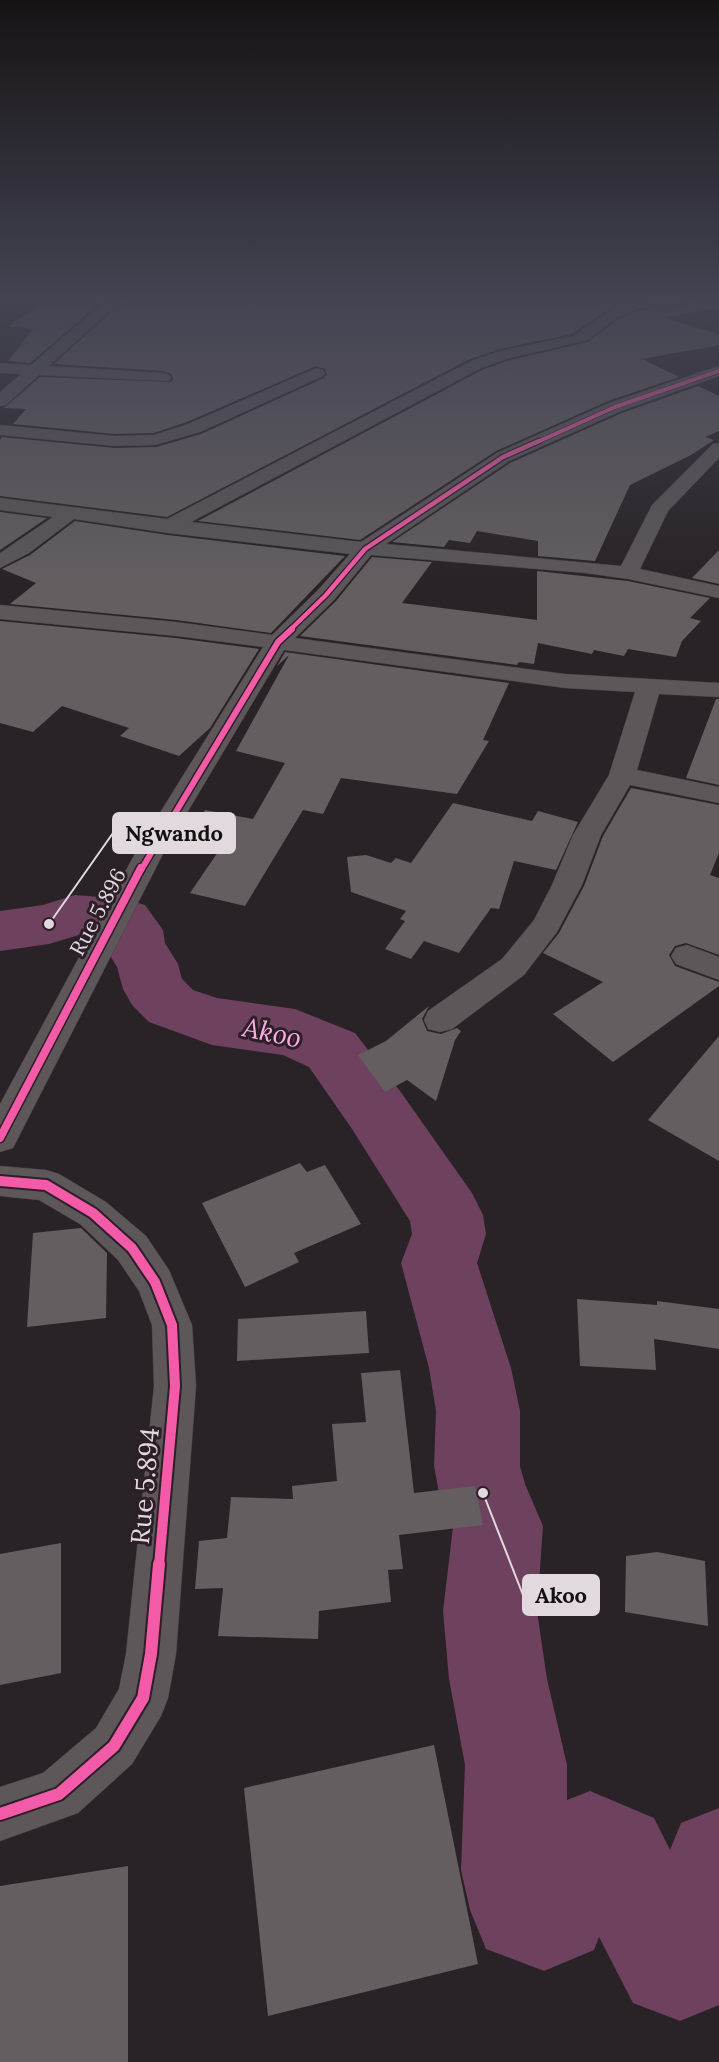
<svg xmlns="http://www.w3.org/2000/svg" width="719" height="2062" viewBox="0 0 719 2062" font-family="Lora,serif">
  <rect width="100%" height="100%" fill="#292226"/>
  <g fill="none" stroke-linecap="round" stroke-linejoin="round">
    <polygon fill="#6e415e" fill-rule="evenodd" points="75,895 124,899 145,905 163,930 165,943 178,964 182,979 193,990 217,998 295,1009 355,1033 400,1091 472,1193 483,1215 486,1234 477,1263 511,1368 520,1411 520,1466 525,1484 543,1526 537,1611 547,1679 567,1765 567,1800 590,1791 654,1818 670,1850 681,1823 719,1808 719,2005 680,2021 633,2003 599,1937 594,1950 544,1971 486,1949 470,1910 461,1870 465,1765 449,1679 443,1611 453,1527 439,1493 434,1466 436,1411 429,1368 401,1263 412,1234 410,1221 352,1129 309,1067 283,1055 212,1045 149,1022 132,1005 123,989 117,967 105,947 104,937 79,935 49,944 0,951 0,911 43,905"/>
  </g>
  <g fill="#645e61">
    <polygon points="54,295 109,295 30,363 8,361 33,329 8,326"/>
    <polygon points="129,295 663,295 618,303 572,334 500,349 468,360 167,517 0,496 0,440 2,437 115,448 156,447 201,434 324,378 327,374 325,369 316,366 187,422 154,433 115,434 13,424 26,409 4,408 40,377 171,382 173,379 171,374 163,371 54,364"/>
    <polygon points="664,307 698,310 665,318 719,334 719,345 642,359 679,377 608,401 496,451 360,540 198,521 482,370 510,360 588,342 617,320 640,310"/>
    <polygon points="698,386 719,396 719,431 705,437 714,440 691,455 630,485 595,561 538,556 538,541 477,531 470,543 449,540 444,547 392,542 510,463 622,413"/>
    <polygon points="0,512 47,518 0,550"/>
    <polygon points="75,521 168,535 345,556 271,633 176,620 10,604 36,583 2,569 30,555"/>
    <polygon points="719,550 719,584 692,578"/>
    <polygon points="372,557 432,562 402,603 474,612 537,620 537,571 628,581 710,598 690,618 701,621 682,641 676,657 628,649 624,656 594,650 592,654 538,643 534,664 519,662 517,665 300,636 336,601"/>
    <polygon points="0,621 176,638 259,649 210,728 179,756 120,736 129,728 62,706 33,732 0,723"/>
    <polygon points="285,652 509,683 483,740 489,741 457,794 341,778 323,814 303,810 245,906 190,893 222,846 188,840 205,810 253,819 285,763 236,751 289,655 277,666"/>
    <polygon points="716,699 719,699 719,785 686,778"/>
    <polygon points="631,788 719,805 719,853 710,875 719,878 719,955 686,943 675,946 669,955 675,966 719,982 719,986 613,1062 553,1014 603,982 543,953 559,933 584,886 603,836"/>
    <polygon points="453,803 532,821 538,811 578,822 556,870 514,861 499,909 491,908 459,953 424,941 411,959 385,949 405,921 400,919 406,911 351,892 347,857 366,855 391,863 396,858 411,863"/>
    <polygon points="429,1006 422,1019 427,1031 441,1034 457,1028 461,1031 455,1040 436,1101 407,1080 385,1092 358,1055 386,1041"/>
    <polygon points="719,1036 719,1161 648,1120"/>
    <polygon points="300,1163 307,1172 325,1165 361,1224 294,1253 299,1262 245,1287 202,1203"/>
    <polygon points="81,1228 107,1253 106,1318 27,1327 33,1233"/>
    <polygon points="577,1299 657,1305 657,1301 719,1309 719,1349 654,1339 656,1370 580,1366"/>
    <polygon points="366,1311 369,1353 237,1361 238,1319"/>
    <polygon points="400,1370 414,1493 475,1486 483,1525 399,1535 403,1569 388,1570 391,1602 319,1611 318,1639 218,1636 223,1588 195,1589 199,1541 227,1538 231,1497 293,1499 292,1486 337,1481 332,1424 366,1422 361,1373"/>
    <polygon points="61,1543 61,1673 0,1685 0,1554"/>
    <polygon points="657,1552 705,1561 708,1626 625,1612 626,1556"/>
    <polygon points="434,1745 478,1964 268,2016 244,1788"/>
    <polygon points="128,1866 128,2062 0,2062 0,1886"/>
  </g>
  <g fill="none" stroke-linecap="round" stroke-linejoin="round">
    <defs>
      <g id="street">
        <polygon points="112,295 127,295 49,366 163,373 169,375 171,378 169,381 39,375 6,405 0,406 0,392 21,374 0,373 0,363 31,365"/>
        <polygon points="664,297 719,302 719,310 664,305 639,308 616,318 588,340 509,358 481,368 191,522 361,542 497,453 609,403 719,366 719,376 621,411 509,461 386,544 621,566 652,505 713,444 719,443 719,458 668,511 640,569 719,586 719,598 628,579 585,573 371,555 334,600 295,638 565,674 719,683 719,697 659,694 637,770 719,787 719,803 630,785 601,835 582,885 557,932 524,975 452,1029 440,1032 428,1029 424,1020 428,1011 502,959 534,920 552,885 573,835 609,775 635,692 565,688 284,650 166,848 13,1148 0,1152 0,1104 138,848 263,647 176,636 0,619 0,605 176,622 272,635 318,590 350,554 168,533 74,519 29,553 0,568 0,553 53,517 0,510 0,498 167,519 469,362 500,351 573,336 619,305 637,300"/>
        <polygon points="317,368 323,370 325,373 323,376 200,432 155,445 115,446 0,435 0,425 115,436 154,435 188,424"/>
        <polygon points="687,945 719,957 719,980 676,964 671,956 676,948"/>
        <polygon points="0,1166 46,1170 59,1174 106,1202 146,1236 169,1270 192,1325 196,1386 176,1654 168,1698 161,1716 132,1764 78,1813 0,1841 0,1787 43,1773 96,1728 119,1689 126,1654 154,1386 152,1325 139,1291 118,1260 80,1224 39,1200 0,1196"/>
      </g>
    </defs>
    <use href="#street" stroke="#433d40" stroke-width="1"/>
    <use href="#street" fill="#5d575a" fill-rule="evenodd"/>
    <defs>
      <polyline id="cycleway-far5" points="535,443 615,407 719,371"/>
      <polyline id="cycleway-far4" points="290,630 326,595 365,549 503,457 539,441"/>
      <polyline id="cycleway-far3" points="141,870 278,642 292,629"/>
      <polyline id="cycleway-far2" points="0,1138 141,868"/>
      <polyline id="cycleway-far1" points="0,1181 46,1185 93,1213 132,1248 155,1282 172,1325 175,1386 159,1565"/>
      <polyline id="cycleway" points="0,1814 59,1794 114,1746 143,1698 151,1654 159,1564"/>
    </defs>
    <use href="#cycleway-far5" stroke="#2c1f27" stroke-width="5"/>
    <use href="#cycleway-far4" stroke="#2c1f27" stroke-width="7"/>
    <use href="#cycleway-far3" stroke="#2c1f27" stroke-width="9"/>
    <use href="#cycleway-far2" stroke="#2c1f27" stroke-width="11"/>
    <use href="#cycleway-far1" stroke="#2c1f27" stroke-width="14"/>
    <use href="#cycleway" stroke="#2c1f27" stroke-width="16"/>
    <use href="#cycleway-far5" stroke="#f35aa7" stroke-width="4"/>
    <use href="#cycleway-far4" stroke="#f35aa7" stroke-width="4.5"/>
    <use href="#cycleway-far3" stroke="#f35aa7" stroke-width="6"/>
    <use href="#cycleway-far2" stroke="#f35aa7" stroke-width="8"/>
    <use href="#cycleway-far1" stroke="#f35aa7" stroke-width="10"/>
    <use href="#cycleway" stroke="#f35aa7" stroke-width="12"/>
  </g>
  <linearGradient id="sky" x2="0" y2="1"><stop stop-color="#171315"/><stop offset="0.51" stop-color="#434452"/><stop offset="1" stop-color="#434452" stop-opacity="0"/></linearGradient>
  <rect width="719" height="584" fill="url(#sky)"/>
  <g text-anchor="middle" stroke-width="6" stroke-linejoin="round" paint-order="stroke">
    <g font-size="21" fill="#e2d9de" stroke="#2c1f27">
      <text transform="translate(98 912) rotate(-62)" y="7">Rue 5.896</text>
    </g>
    <g font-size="26" fill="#e2d9de" stroke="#2c1f27">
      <text transform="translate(145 1486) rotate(-85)" y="9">Rue 5.894</text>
    </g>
    <g font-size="27" font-style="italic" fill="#fcaddf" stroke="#2c1f27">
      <text transform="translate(272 1033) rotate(12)" y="9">Akoo</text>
    </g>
  </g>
  <path fill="none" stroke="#e2d9de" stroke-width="2" d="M49 924L113 833M483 1493L523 1595"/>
  <g fill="#e2d9de" stroke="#2c1f27" stroke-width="2">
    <circle cx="49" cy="924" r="6"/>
    <circle cx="483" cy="1493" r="6"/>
  </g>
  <g fill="#e2d9de" stroke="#e2d9de" stroke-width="2">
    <rect x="113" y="813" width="122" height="40" rx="6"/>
    <rect x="523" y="1575" width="76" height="40" rx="6"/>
  </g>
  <g font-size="22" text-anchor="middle" font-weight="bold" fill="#111">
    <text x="174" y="841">Ngwando</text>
    <text x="561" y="1603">Akoo</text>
  </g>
</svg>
